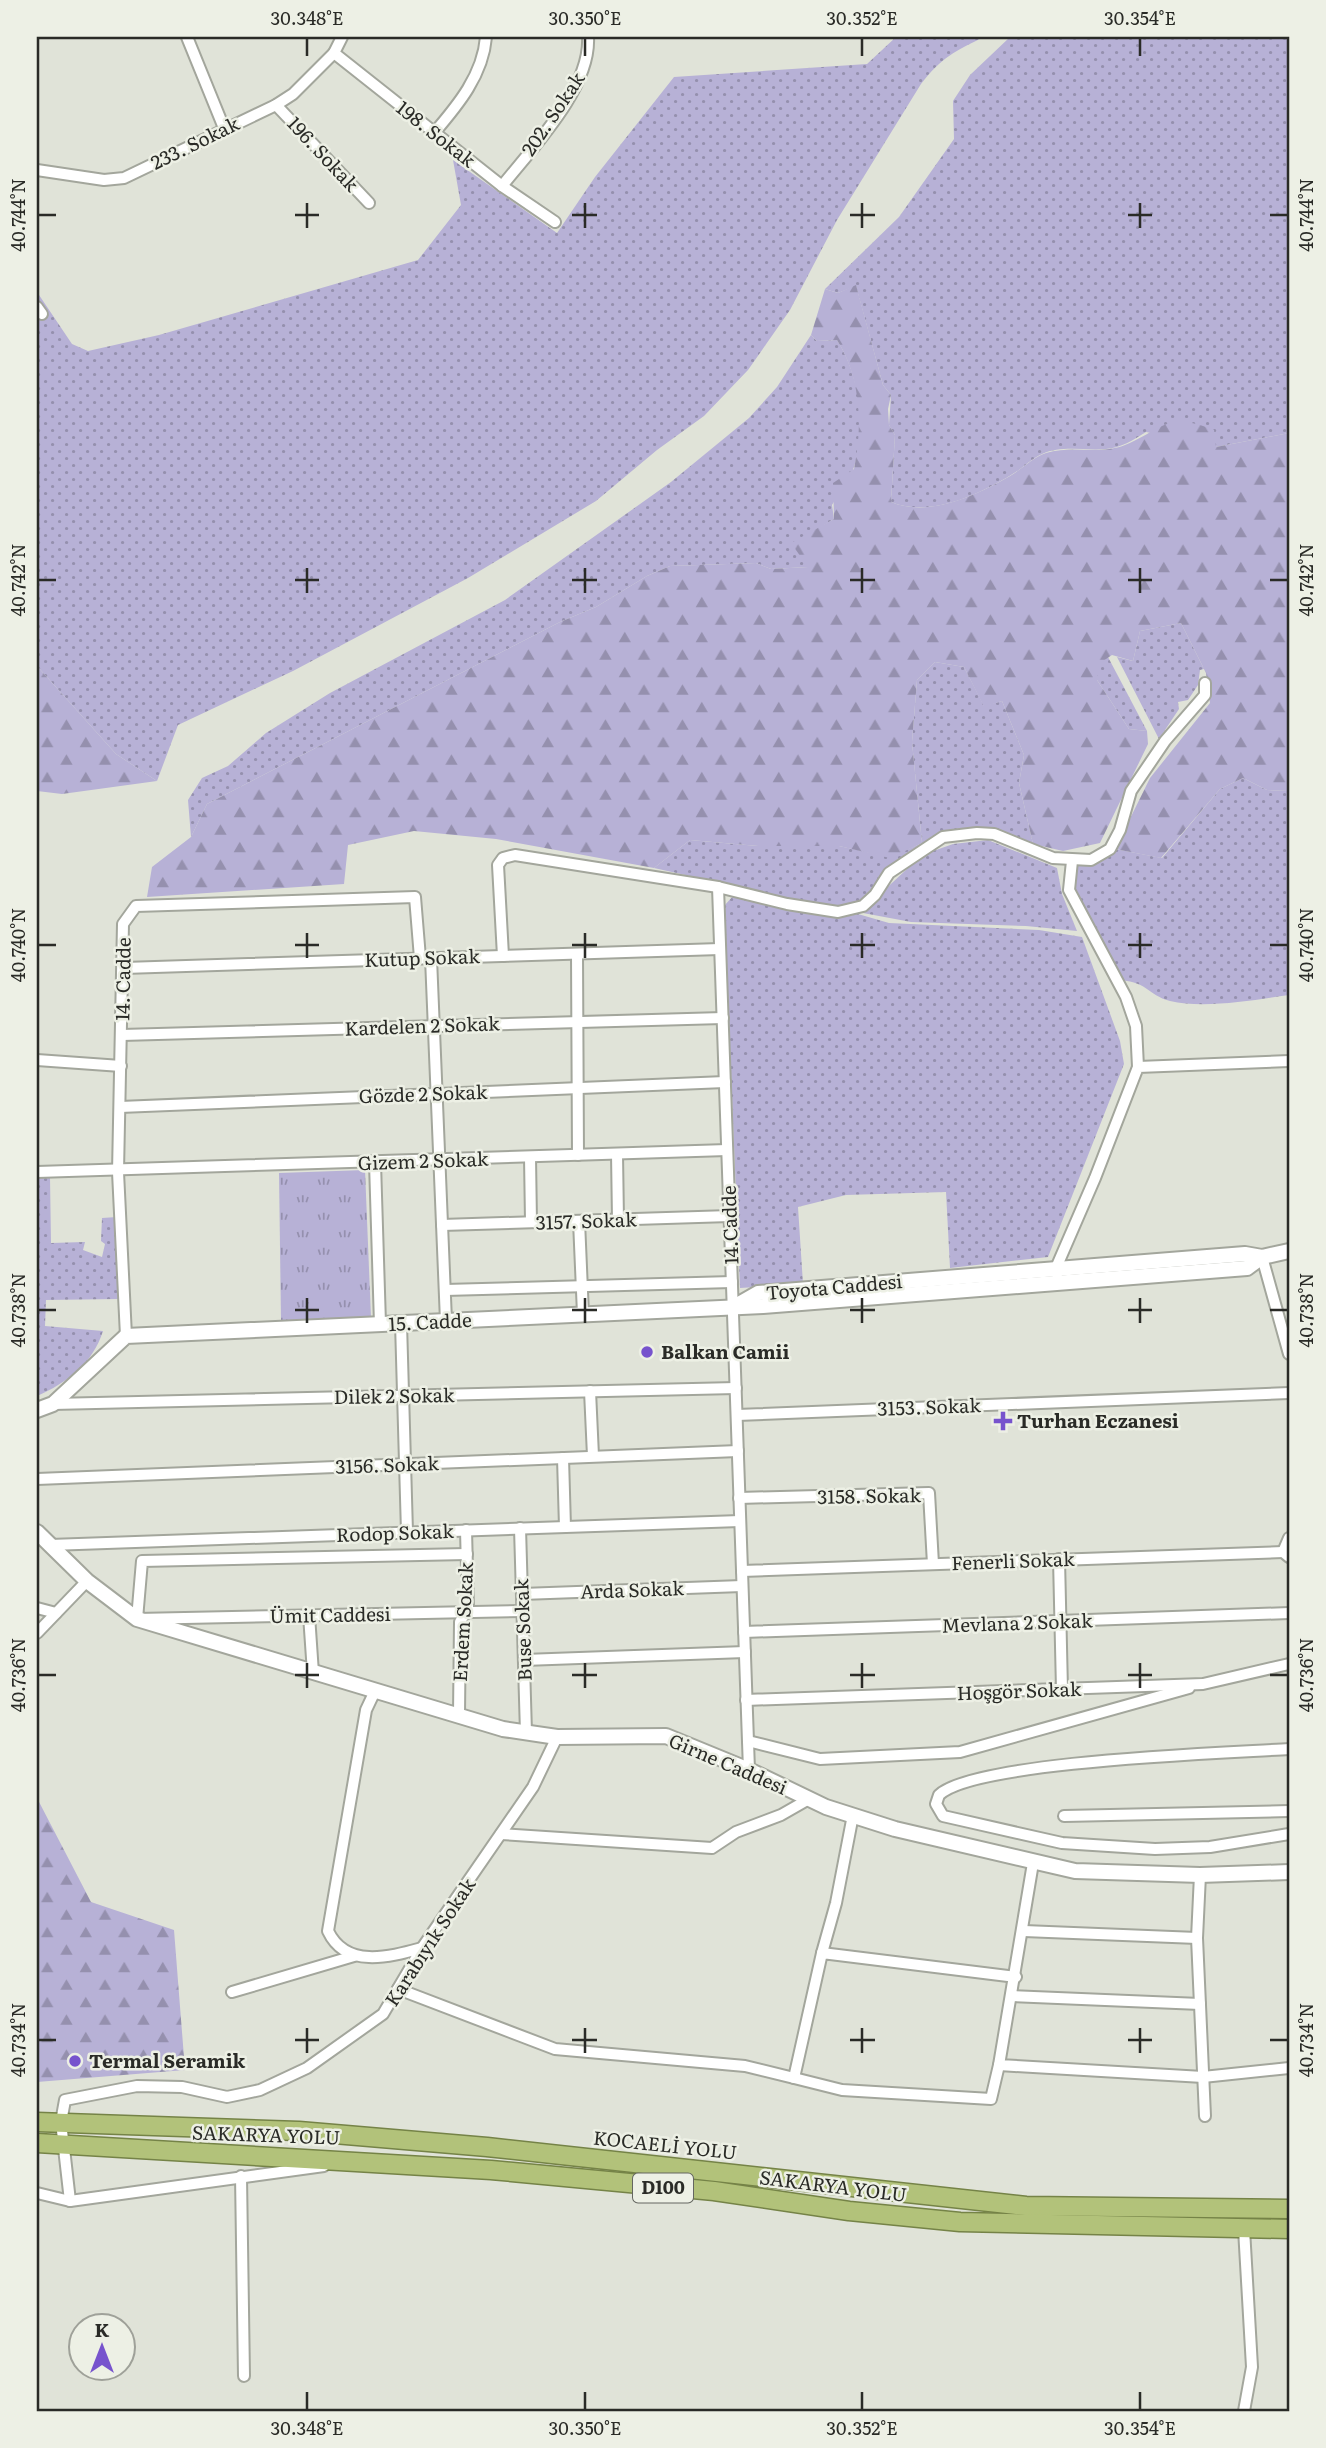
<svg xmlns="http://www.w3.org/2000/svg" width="1326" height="2448" viewBox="0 0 1326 2448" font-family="Literata,serif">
  <defs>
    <pattern id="grass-dots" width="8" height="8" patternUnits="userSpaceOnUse" patternTransform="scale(1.75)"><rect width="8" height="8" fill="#b7b1d6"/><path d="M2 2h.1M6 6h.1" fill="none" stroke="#9590ae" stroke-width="1.8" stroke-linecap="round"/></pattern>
    <pattern id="forest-firs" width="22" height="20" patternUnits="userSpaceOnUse" patternTransform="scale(1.75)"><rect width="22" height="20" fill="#b7b1d6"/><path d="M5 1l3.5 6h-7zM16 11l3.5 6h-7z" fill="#9590ae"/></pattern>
    <pattern id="park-tufts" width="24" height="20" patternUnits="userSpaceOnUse" patternTransform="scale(1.75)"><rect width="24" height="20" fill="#b7b1d6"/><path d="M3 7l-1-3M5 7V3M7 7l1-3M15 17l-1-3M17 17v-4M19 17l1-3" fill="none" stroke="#9590ae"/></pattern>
  </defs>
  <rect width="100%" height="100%" fill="#e0e3d8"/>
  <g fill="url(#grass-dots)">
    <path d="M 896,37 L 984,37 C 955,51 942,57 921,84 L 837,220 L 790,310 L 748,370 L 704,416 L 657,450 L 596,501 L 468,578 L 293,671 L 178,725 L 157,781 L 116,754 L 37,666 L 37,292 L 72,344 L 88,351 L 159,335 L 418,260 L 461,205 L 453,160 L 557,233 L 595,177 L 674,77 L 867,64 Z"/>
    <path d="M 1010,37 L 1289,37 L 1289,433 L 1216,447 L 1146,432 C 1133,440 1121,448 1106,449 C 1085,451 1062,445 1042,454 C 1031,459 1022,469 1011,475 C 978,495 929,518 891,502 L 895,435 L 889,425 L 891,395 L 883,385 L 856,286 L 838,293 L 825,289 L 899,217 L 954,139 L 953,101 L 970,75 Z"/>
    <path d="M 811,335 L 817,341 L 837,340 C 859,374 867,427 854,467 C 850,480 839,493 832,505 L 834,519 L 818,529 L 808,567 L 771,569 L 756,563 L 670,566 L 647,576 L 596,607 L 560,622 L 207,804 L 191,837 L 188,800 L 202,778 L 228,766 L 266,733 L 330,693 L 505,600 L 671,482 L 749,418 L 777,387 Z"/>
    <polygon points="1181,623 1204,669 1200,670 1198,685 1188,700 1178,702 1179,709 1159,739 1117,657 1133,661 1140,631"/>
    <polygon points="1108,657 1147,731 1129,729 1097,680 1097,664"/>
    <path d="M 935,662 L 964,667 L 984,706 L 1002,701 L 1024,755 L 1019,783 L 1033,844 C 1006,838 946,830 921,844 C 895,859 877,886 854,906 L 820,905 L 654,868 L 690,840 L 758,846 L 839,846 L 890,857 L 922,843 L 912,742 L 917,680 Z"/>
    <path d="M 1243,778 L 1267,790 L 1289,791 L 1289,995 C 1255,1000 1204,1009 1170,1001 C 1147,995 1147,980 1115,980 L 1069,896 L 1074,867 L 1105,858 L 1115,849 L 1162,858 L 1220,789 Z"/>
    <polygon points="988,840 1057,868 1062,894 1077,931 1026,926 911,922 863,913 863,910 922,855 953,844"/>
    <polygon points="733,896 823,915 844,917 858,914 889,923 1039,930 1082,937 1120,1041 1124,1064 1048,1257 950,1268 946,1192 846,1195 798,1207 803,1284 740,1288 724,906"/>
    <path d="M 50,1177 L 51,1243 L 85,1242 L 83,1250 L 102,1257 L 105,1244 L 101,1241 L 102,1218 L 117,1217 L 119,1299 L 46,1300 L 45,1326 L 103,1331 C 93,1363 67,1383 37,1396 L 37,1178 Z"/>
  </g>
  <g fill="url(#forest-firs)">
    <path d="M 856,285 L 883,385 L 891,395 L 888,409 L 889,425 L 895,435 L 891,502 C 929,518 977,495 1010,476 C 1022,469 1033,457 1046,453 C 1072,445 1100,455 1125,445 C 1165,428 1167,411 1214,430 L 1216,447 L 1289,433 L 1289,791 L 1267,790 L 1243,778 L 1220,789 L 1161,858 L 1115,849 L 1150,778 L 1210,703 L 1206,673 L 1181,623 L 1140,631 L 1133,661 L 1112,655 L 1097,665 L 1097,680 L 1129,729 L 1147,731 L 1148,744 L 1100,843 L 1063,851 L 1033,844 L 1019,783 L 1024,755 L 1002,701 L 984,707 L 964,667 L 935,662 L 917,680 L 912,742 L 922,843 L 890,858 L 839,846 L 758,846 L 690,840 L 654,868 L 496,839 L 414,831 L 348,845 L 344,884 L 147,897 L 152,867 L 191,837 L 207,804 L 560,622 L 596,607 L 647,576 L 670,566 L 756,563 L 771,569 L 808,567 L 791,543 L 834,519 L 833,483 L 854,469 C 863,426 861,378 837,340 L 817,341 L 811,335 L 825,289 L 838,293 Z"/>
    <polygon points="37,666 116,754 157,781 62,794 37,791"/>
    <polygon points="37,1798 91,1902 174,1930 185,2070 37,2082"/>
  </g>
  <polygon fill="url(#park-tufts)" points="365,1170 371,1318 281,1321 279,1173"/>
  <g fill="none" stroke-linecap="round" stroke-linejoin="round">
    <defs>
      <g id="minor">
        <polyline points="187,37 224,128"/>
        <polyline points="342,37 334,53 502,186 555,222"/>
        <polyline points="276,105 369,203"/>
        <path d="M 434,133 C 458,105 483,75 486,37"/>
        <polyline points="37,170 104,180 124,178 276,105 293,94 334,53"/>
        <path d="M 502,186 C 533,147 591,88 588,37"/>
        <polyline points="37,307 42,314"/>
        <polyline points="1072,861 1069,890 1126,997 1136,1026 1138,1067"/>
        <polyline points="718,887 749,1770"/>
        <polyline points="577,954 578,1155"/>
        <polyline points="503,956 498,865 503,858 515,855 718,887 787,904 838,912 863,906 875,895 889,873 943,837 977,833 994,834 1053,858 1091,860 1110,849 1120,830 1131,791 1165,741 1205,695 1205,683"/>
        <polyline points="431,958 446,1321"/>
        <polyline points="124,968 720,949"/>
        <polyline points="122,1035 723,1018"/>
        <polyline points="37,1060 121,1066"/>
        <polyline points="120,1107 725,1082"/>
        <polyline points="617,1154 618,1220"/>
        <polyline points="530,1157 531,1222"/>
        <polyline points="375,1163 380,1324"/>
        <polyline points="37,1172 727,1150"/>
        <polyline points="579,1221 583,1314"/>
        <polyline points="442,1225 730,1216"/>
        <polyline points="1262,1257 1289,1354"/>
        <polyline points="1057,1274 1056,1268 1095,1178 1138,1067 1289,1061"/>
        <polyline points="445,1290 732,1282"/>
        <polyline points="401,1323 407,1532"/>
        <polyline points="126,1336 118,1172 123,924 136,906 415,897 420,958"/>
        <polyline points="590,1391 593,1456"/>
        <polyline points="53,1404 736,1388"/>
        <polyline points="737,1415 1289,1393"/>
        <polyline points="563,1458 565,1527"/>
        <polyline points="37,1479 738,1451"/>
        <polyline points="739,1498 929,1493 933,1564"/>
        <polyline points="520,1528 526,1733"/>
        <polyline points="1289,1538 1283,1552 1289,1557"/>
        <polyline points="50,1545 740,1521"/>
        <polyline points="467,1554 142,1561 137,1619 523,1611"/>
        <polyline points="1059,1559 1062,1690"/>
        <polyline points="742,1571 1283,1552"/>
        <polyline points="522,1594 742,1586"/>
        <polyline points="37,1608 56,1613"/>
        <polyline points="309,1615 313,1673"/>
        <polyline points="744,1632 1289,1613"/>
        <polyline points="37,1633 87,1581"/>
        <polyline points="524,1660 745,1652"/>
        <path d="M 375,1691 L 366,1710 L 328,1931 C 346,1969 389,1957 422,1948"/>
        <polyline points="746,1700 1203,1684 1289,1664"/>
        <polyline points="459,1714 460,1622 468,1608 466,1530"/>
        <polyline points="748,1741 820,1759 960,1752 1189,1688"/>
        <path d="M 1289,1749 C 1229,1753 974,1761 939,1795 L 936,1804 L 943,1816 L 1062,1843 L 1155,1849 L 1210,1847 L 1289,1834"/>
        <polyline points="1064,1816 1289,1811"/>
        <polyline points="501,1834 712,1848 736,1832 781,1815 809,1799"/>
        <polyline points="1033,1863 999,2065 1203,2077 1289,2068"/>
        <polyline points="1200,1875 1197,1938 1205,2116"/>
        <polyline points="1024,1931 1197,1938"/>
        <polyline points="822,1953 836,1903 853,1815"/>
        <polyline points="398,1989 555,2049 745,2066 794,2078"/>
        <polyline points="232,1992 354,1956"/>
        <polyline points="1011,1996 1200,2004"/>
        <polyline points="999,2065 991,2099 842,2090 794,2078 822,1953 1016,1977"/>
        <polyline points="241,2176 244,2376"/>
        <polyline points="37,2193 70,2201 324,2166"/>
        <polyline points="70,2201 61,2122 65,2100 137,2086 182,2087 227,2097 260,2090 307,2068 383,2014 422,1948 533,1787 557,1737"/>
        <polyline points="1244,2229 1252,2367 1244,2411"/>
      </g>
      <g id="tertiary">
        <polyline points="737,1305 758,1293 1245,1254 1262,1257 1289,1251"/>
        <polyline points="37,1410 53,1404 126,1336 763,1306 1247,1268 1262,1257"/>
        <polyline points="37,1532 87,1581 137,1619 503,1729 557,1737 666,1736 749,1770 826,1807 895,1829 1075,1871 1200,1875 1289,1872"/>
      </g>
      <g id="trunk">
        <polyline points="37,2122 299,2131 487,2147 1026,2206 1289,2209"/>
        <polyline points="37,2143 491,2170 714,2191 849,2211 960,2222 1289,2229"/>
      </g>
    </defs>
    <use href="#minor" stroke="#a3a69c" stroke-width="14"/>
    <use href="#tertiary" stroke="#a3a69c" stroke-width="18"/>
    <use href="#trunk" stroke="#758347" stroke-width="21"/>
    <use href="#minor" stroke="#fff" stroke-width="10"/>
    <use href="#tertiary" stroke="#fff" stroke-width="14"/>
    <use href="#trunk" stroke="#b2c27a" stroke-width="18"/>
  </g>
  <path fill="none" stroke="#2a2b27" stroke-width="2.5" d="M 307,38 L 307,56M 585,38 L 585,56M 862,38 L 862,56M 1140,38 L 1140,56M 307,203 L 307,228M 585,203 L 585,228M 862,203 L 862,228M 1140,203 L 1140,228M 38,215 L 56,215M 295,215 L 319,215M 572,215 L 597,215M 850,215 L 875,215M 1128,215 L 1152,215M 1270,215 L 1288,215M 307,568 L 307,593M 585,568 L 585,593M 862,568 L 862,593M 1140,568 L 1140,593M 38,580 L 56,580M 295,580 L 319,580M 572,580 L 597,580M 850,580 L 875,580M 1128,580 L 1152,580M 1270,580 L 1288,580M 307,933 L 307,958M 585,933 L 585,958M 862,933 L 862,958M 1140,933 L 1140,958M 38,945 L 56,945M 295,945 L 319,945M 572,945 L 597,945M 850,945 L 875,945M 1128,945 L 1152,945M 1270,945 L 1288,945M 307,1298 L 307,1323M 585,1298 L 585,1323M 862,1298 L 862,1323M 1140,1298 L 1140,1323M 38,1310 L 56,1310M 295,1310 L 319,1310M 572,1310 L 597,1310M 850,1310 L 875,1310M 1128,1310 L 1152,1310M 1270,1310 L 1288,1310M 307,1663 L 307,1688M 585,1663 L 585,1688M 862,1663 L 862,1688M 1140,1663 L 1140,1688M 38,1675 L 56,1675M 295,1675 L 319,1675M 572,1675 L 597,1675M 850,1675 L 875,1675M 1128,1675 L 1152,1675M 1270,1675 L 1288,1675M 307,2028 L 307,2053M 585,2028 L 585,2053M 862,2028 L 862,2053M 1140,2028 L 1140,2053M 38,2040 L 56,2040M 295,2040 L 319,2040M 572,2040 L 597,2040M 850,2040 L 875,2040M 1128,2040 L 1152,2040M 1270,2040 L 1288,2040M 307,2392 L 307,2410M 585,2392 L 585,2410M 862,2392 L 862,2410M 1140,2392 L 1140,2410"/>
  <g fill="#7753cd" stroke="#edf0e5" stroke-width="2.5">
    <circle cx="647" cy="1352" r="7"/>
    <path d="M999.5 1410.5h7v7h7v7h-7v7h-7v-7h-7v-7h7z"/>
    <circle cx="75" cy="2061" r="7"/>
  </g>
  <g text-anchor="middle" stroke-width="5" stroke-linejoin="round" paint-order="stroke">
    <rect fill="#edf0e5" stroke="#646660" stroke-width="2" x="633" y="2173.5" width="60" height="29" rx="5"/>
    <g font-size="18" font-weight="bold" fill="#2a2b27">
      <text x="663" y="2194">D100</text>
    </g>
    <g font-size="19" fill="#2a2b27" stroke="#edf0e5">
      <text transform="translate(553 114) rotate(-56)" y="7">202. Sokak</text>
      <text transform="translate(436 134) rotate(38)" y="7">198. Sokak</text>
      <text transform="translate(195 143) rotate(-26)" y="7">233. Sokak</text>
      <text transform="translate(323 154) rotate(47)" y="7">196. Sokak</text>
      <text transform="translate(422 958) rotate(-2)" y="7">Kutup Sokak</text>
      <text transform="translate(123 979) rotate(-89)" y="7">14. Cadde</text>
      <text transform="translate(422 1026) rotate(-2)" y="7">Kardelen 2 Sokak</text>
      <text transform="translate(423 1094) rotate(-2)" y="7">Gözde 2 Sokak</text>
      <text transform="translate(423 1161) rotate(-2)" y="7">Gizem 2 Sokak</text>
      <text transform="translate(586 1221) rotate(-2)" y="7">3157. Sokak</text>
      <text transform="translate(730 1225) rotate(-92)" y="7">14.Cadde</text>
      <text transform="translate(834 1287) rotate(-5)" y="7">Toyota Caddesi</text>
      <text transform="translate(430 1322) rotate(-3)" y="7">15. Cadde</text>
      <text transform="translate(394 1396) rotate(-1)" y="7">Dilek 2 Sokak</text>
      <text transform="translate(929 1407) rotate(-2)" y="7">3153. Sokak</text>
      <text transform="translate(387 1465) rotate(-2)" y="7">3156. Sokak</text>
      <text transform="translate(869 1496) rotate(-1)" y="7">3158. Sokak</text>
      <text transform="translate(395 1533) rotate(-2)" y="7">Rodop Sokak</text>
      <text transform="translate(1013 1561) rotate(-2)" y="7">Fenerli Sokak</text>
      <text transform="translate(632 1590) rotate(-2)" y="7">Arda Sokak</text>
      <text transform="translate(330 1615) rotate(-1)" y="7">Ümit Caddesi</text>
      <text transform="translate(463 1622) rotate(-87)" y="7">Erdem Sokak</text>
      <text transform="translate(1017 1623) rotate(-2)" y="7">Mevlana 2 Sokak</text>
      <text transform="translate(523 1630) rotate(-92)" y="7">Buse Sokak</text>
      <text transform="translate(1019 1691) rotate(-2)" y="7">Hoşgör Sokak</text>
      <text transform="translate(728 1764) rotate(23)" y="7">Girne Caddesi</text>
      <text transform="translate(430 1942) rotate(-57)" y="7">Karabıyık Sokak</text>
      <text transform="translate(266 2135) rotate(2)" y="7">SAKARYA YOLU</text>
      <text transform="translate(665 2145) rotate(6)" y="7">KOCAELİ YOLU</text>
      <text transform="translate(833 2186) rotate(7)" y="7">SAKARYA YOLU</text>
    </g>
    <g font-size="19" font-weight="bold" fill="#2a2b27" stroke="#edf0e5" text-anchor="start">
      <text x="661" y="1359">Balkan Camii</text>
      <text x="1017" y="1428">Turhan Eczanesi</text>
      <text x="89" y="2068">Termal Seramik</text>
    </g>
  </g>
  <rect width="1326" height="2448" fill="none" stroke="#edf0e5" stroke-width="77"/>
  <g transform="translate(102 2347)"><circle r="33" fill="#edf0e5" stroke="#9fa199" stroke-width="2"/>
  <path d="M0-5L12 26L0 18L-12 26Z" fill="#7753cd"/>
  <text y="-10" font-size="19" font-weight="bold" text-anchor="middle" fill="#2a2b27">K</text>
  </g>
  <rect x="38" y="38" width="1250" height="2372" fill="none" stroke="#2a2b27" stroke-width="2.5"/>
  <g font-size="18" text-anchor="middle" fill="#2a2b27">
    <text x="307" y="25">30.348°E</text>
    <text x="585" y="25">30.350°E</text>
    <text x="862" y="25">30.352°E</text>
    <text x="1140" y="25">30.354°E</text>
    <text transform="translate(19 215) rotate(-90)" y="6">40.744°N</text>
    <text transform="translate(1307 215) rotate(-90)" y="6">40.744°N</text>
    <text transform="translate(19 580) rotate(-90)" y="6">40.742°N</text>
    <text transform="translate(1307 580) rotate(-90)" y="6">40.742°N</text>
    <text transform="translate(19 945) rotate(-90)" y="6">40.740°N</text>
    <text transform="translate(1307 945) rotate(-90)" y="6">40.740°N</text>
    <text transform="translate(19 1310) rotate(-90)" y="6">40.738°N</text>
    <text transform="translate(1307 1310) rotate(-90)" y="6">40.738°N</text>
    <text transform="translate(19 1675) rotate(-90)" y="6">40.736°N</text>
    <text transform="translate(1307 1675) rotate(-90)" y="6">40.736°N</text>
    <text transform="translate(19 2040) rotate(-90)" y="6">40.734°N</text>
    <text transform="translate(1307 2040) rotate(-90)" y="6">40.734°N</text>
    <text x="307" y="2435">30.348°E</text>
    <text x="585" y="2435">30.350°E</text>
    <text x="862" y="2435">30.352°E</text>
    <text x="1140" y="2435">30.354°E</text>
  </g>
</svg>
